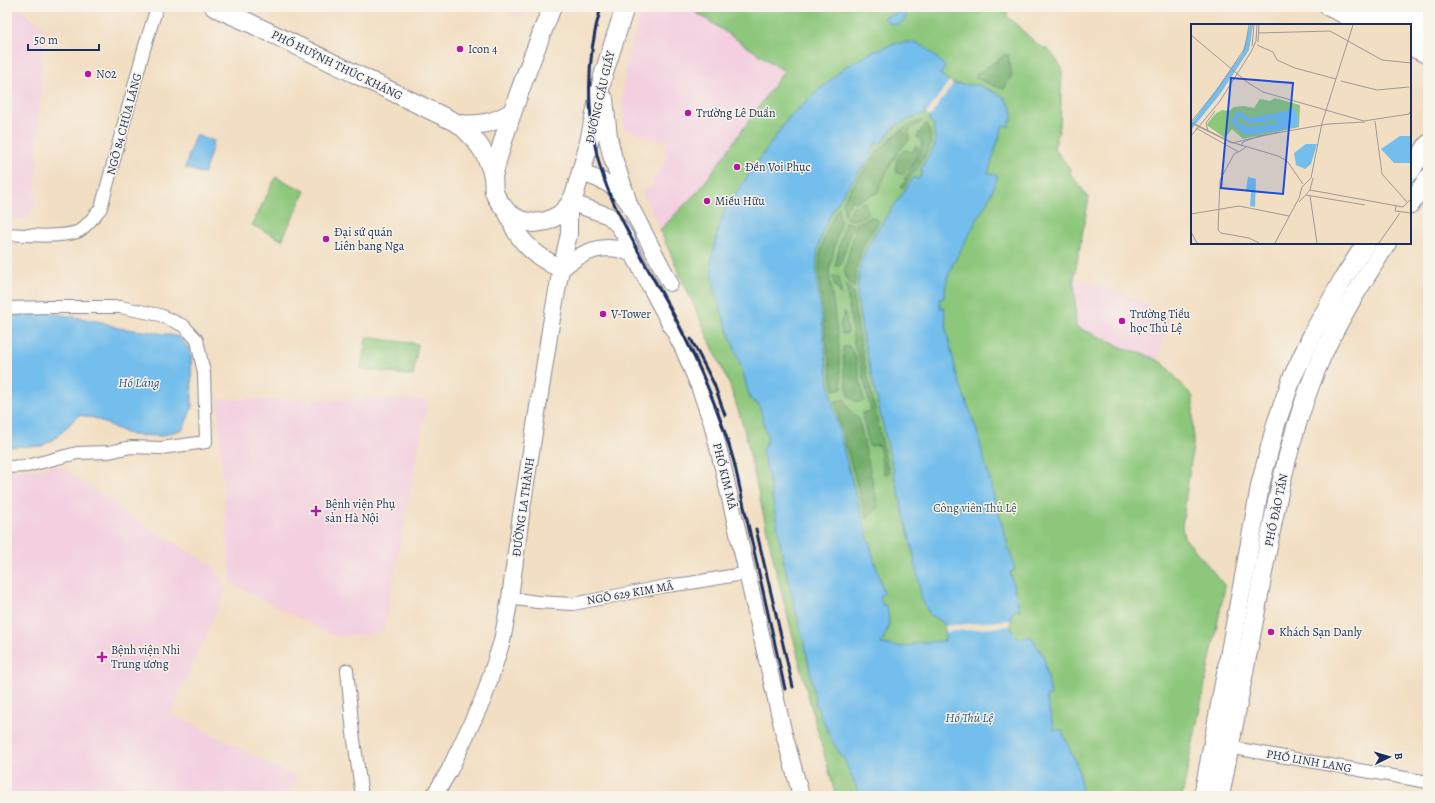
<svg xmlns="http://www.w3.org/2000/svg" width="1435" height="803" viewBox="0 0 1435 803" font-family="Alegreya,serif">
  <rect width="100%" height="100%" fill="#f7f3e8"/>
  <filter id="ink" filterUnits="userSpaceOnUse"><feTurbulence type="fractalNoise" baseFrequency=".025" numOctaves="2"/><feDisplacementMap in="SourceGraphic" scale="8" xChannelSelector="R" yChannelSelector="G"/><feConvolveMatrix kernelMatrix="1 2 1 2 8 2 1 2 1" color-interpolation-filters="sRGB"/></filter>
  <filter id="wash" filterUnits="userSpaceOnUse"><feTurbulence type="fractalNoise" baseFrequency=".012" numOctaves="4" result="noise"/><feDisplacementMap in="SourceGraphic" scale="16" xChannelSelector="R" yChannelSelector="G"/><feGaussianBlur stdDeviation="0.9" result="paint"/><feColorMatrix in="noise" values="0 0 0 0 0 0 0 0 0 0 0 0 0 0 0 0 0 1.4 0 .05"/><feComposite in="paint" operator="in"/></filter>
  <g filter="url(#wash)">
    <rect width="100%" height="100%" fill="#f2dec2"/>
    <g fill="#f3cfe0">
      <polygon points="7,7 16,7 43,26 35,207 28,219 7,219"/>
      <polygon points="496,7 526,7 522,18"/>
      <polygon points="645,7 688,7 784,70 701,188 660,230 642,192 655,185 652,180 669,156 663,152 668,143 624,129 622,104 625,66 634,34"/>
      <polygon points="1074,278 1096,284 1147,303 1146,307 1170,316 1158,361 1140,352 1127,350 1112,342 1076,327"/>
      <polygon points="217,399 428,400 383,633 337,637 231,584"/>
      <polygon points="58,465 138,521 216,568 217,576 222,576 222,586 227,589 171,713 299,779 286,796 7,796 7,470 30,470"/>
    </g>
    <g fill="#8cc77b" stroke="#547b6c">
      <polygon points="688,7 1007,7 1007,16 1038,45 1050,51 1062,68 1060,126 1054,148 1071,170 1070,173 1089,198 1074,278 1076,327 1112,342 1127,350 1140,352 1163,363 1193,397 1193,445 1182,526 1184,537 1225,586 1182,796 836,796 814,718 776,571 744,428 730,386 660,230 701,188 784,71"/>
      <polygon points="276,177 305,191 282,240 252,225"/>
      <polygon points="366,337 418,344 413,376 361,369"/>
    </g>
    <g fill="#71ac6b" stroke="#466e64">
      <polygon points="1006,54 1008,55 1012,75 1004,89 982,81 975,78 977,74"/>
      <path d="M 920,121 L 923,121 C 918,126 914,124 909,132 L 910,139 C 894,153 886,174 877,193 L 855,202 L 852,200 L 844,214 L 843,201 C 862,174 887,130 920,121 Z"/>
      <path d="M 926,123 C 930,128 931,137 930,144 C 928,154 909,179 903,188 L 901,186 L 906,181 L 904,179 C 914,167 919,157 922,142 L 917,137 Z"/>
      <path d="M 916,146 L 918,148 C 916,158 912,169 903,174 L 897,173 C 894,164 897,155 905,150 L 912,152 Z"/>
      <polygon points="864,202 869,214 853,220 846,218 854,206"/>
      <path d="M 839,207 L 840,223 L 829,272 L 839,346 L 840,372 L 842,388 L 834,390 C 829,365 826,339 823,314 C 821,295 818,274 820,255 C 823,238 830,222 839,207 Z"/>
      <path d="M 872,217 L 879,221 C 875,228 869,235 865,242 C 858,256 856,272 854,288 L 845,277 L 845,268 L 857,223 Z"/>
      <polygon points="845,222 853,224 840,266 835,266"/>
      <polygon points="833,276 839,277 842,296 834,284"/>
      <polygon points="846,284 853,292 855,312 862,351 889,473 884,474 879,445 869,446 862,413 871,411 859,357 854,345"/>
      <polygon points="845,311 848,333 842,334 840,324"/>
      <polygon points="849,346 856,358 864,401 857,402 849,397 844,371 843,347"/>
      <path d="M 845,399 C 847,407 851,414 859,419 L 878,507 L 867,519 L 840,425 L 836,401 Z"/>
    </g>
    <g fill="#73beec" stroke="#4776a5" fill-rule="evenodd">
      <path d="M 906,11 C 908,25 890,30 884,17 Z"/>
      <path d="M 912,42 L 925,47 L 944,65 L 945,68 L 940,74 L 953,84 L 979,85 L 1004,97 L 1012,109 L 1012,121 L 1010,121 L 1009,127 L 1003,125 L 988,173 L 998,176 L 990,196 L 953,264 L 947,279 L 944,298 L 940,298 L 940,308 L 944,308 L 947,333 L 957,376 L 977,431 L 993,493 L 1015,570 L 1010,572 L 1020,611 L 1016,610 L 1012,613 L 1010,620 L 1012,631 L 1020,639 L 1031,636 L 1044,657 L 1051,696 L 1046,697 L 1054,730 L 1061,729 L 1078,768 L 1083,796 L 860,796 L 845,761 L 833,743 L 816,705 L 807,655 L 784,563 L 768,474 L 762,451 L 768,439 L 759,405 L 750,399 L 742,369 L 716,297 L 711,263 L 716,237 L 725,209 L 789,117 L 845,67 L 874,51 L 897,43 ZM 926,114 L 930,117 L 929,120 L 934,125 L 935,145 L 920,170 L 923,172 L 918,180 L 914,177 L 875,233 L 866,248 L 861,261 L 858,281 L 857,297 L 863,338 L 895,478 L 913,553 L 922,600 L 930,615 L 945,624 L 945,641 L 922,642 L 903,647 L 881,644 C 889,627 891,624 886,605 L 883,606 L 880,596 L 884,594 C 867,534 849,474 835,414 C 828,383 825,352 822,321 C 819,298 814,272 818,249 C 826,211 851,183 874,153 L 871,151 L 876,143 L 880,145 L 895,126 L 919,115 Z"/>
      <polygon points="195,135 214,141 204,174 185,168"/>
      <polygon points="51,313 102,322 118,328 166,334 179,337 191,351 192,408 183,429 161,436 131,435 94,418 79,415 57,437 42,446 7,447 7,317"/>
    </g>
    <g fill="#f2dec2">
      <polygon points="949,81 953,84 930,117 926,114"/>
      <polygon points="1010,620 1011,626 946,632 945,626"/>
    </g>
  </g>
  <g filter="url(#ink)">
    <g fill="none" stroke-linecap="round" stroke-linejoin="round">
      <defs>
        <g id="minor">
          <path d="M 7,234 C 27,235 58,238 77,232 C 85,229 95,215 101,208 L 144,49 L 157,7"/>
          <polyline points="7,308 50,307 120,307 160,315 184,326 197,340 204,373 206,442 161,448 131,447 109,452 77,453 27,466 7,467"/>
          <polyline points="510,598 537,602 573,604 666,586 690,583 748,573"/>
          <polyline points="347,670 353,733 362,796"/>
          <polyline points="1222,746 1428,782"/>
        </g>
        <g id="secondary">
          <path d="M 581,173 C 602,180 611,183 627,200 L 670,283"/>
          <polyline points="570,202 609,216 618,225 625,236 633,254 683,348 699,386 712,423 723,468 783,730 801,796"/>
          <path d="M 561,269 C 583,251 605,241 633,254"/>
          <polyline points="434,796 449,771 484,697 502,641 510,598 521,515 551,324 561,269 569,234 569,205"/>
        </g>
        <g id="primary">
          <path d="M 214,7 L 250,23 L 459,124 C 480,126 494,123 512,112"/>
          <polyline points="1329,7 1366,25"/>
          <polyline points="1410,46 1428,55"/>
          <polyline points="604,99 608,137 612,155 627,200"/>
          <path d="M 459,124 C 476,139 488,154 493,177 C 494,182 493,187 494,192 C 498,203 504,206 509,215 C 511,220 513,225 515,229 C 524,247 543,260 561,269"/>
          <polyline points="1410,172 1428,144"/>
          <path d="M 493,176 C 508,118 530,63 552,7"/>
          <polyline points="1410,205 1428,178"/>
          <polyline points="508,213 520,220 533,223 547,221 559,215 569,205 575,193 587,151 603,76 625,7"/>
          <polyline points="1203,796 1245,571 1260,486 1276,424 1292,378 1314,331 1343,279 1366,243"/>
          <path d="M 1220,796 C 1232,731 1245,666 1258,600 C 1273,517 1288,433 1322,356 C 1340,316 1364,280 1387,243"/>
        </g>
        <g id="trunk">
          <polyline points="1365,7 1399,25"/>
          <polyline points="1399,7 1428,23"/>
          <polyline points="1410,31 1428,41"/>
        </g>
      </defs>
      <use href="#minor" stroke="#868690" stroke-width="14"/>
      <use href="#secondary" stroke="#868690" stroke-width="18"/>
      <use href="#primary" stroke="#868690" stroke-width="20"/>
      <use href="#trunk" stroke="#868690" stroke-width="20"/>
      <use href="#minor" stroke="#fff" stroke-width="12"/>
      <use href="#secondary" stroke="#fff" stroke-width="16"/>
      <use href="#primary" stroke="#fff" stroke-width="18"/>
      <use href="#trunk" stroke="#fff" stroke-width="19"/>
      <g stroke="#1b2f5e" stroke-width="3">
        <path d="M 601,7 C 583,68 586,142 612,199 C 630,239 652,276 673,314 C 698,362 720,411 734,462 L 785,689"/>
        <polyline points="691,339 714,384 725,415"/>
        <polyline points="756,529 793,687"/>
      </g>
    </g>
  </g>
  <g fill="#b5179e" stroke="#f7f3e8" stroke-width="1.5">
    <circle cx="460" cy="49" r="4"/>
    <circle cx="88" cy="74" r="4"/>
    <circle cx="688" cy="113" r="4"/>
    <circle cx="737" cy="167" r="4"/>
    <circle cx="707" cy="201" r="4"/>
    <circle cx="326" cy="239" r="4"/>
    <circle cx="603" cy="314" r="4"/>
    <circle cx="1122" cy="321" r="4"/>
    <path d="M314 505h4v4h4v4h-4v4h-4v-4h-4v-4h4z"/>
    <circle cx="1271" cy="632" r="4"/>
    <path d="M100 651h4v4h4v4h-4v4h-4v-4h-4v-4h4z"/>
  </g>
  <g text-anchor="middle" stroke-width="3" stroke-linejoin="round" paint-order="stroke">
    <g font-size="12" fill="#1b2f5e" stroke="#f7f3e8" text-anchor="start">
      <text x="468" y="53">Icon 4</text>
      <text x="96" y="78">N02</text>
      <text x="696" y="117">Trường Lê Duẩn</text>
      <text x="745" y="171">Đền Voi Phục</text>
      <text x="715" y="205">Miếu Hữu</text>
      <text x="334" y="236">Đại sứ quán<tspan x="334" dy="14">Liên bang Nga</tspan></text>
      <text x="611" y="318">V-Tower</text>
      <text x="1130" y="318">Trường Tiểu<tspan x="1130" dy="14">học Thủ Lệ</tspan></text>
      <text x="325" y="508">Bệnh viện Phụ<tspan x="325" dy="14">sản Hà Nội</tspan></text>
      <text x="1279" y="636">Khách Sạn Danly</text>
      <text x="111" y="654">Bệnh viện Nhi<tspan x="111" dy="14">Trung ương</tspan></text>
    </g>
    <g font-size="12" fill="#1b2f5e" stroke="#f7f3e8">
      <text transform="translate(337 65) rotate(26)" y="4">PHỐ HUỲNH THÚC KHÁNG</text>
      <text transform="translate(600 97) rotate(-77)" y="4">ĐƯỜNG CẦU GIẤY</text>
      <text transform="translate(124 124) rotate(-75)" y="4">NGÕ 84 CHÙA LÁNG</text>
      <text transform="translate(725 476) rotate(76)" y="4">PHỐ KIM MÃ</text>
      <text transform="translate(523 507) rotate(-82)" y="4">ĐƯỜNG LA THÀNH</text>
      <text transform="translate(1276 510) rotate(-78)" y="4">PHỐ ĐÀO TẤN</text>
      <text transform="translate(630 593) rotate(-10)" y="4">NGÕ 629 KIM MÃ</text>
      <text transform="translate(1309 761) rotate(10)" y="4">PHỐ LINH LANG</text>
    </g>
    <g font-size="12" fill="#375565" stroke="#f7f3e8">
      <text x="975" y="512">Công viên Thủ Lệ</text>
    </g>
    <g font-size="13" font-style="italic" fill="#315382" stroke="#f7f3e8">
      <text x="139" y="387">Hồ Láng</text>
      <text x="969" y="722">Hồ Thủ Lệ</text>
    </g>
  </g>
  <g transform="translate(1191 24)">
    <rect width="220" height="220" fill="#f2dec2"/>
    <path d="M 84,74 L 109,81 L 108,103 L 52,115 L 41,105 L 34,114 L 17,102 L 16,100 L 24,90 L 31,86 L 38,87 L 43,83 L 53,82 L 63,84 L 69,75 L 79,77 Z" fill="#8cc77b"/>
    <path d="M 59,1 L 62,1 L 58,26 L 29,70 L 0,106 L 0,100 L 51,30 ZM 105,85 L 108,102 L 90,106 L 55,111 L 45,104 L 40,97 L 46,87 L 60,94 ZM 48,93 L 58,100 L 85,96 L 86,99 L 56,103 L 47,98 L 45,94 ZM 209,112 L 220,112 L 220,139 L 203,139 L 190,125 ZM 115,120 L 126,120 L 120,140 L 114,145 L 105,141 L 103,129 ZM 57,153 L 65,155 L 64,183 L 59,182 L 60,168 L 55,166 Z" fill="#73beec" fill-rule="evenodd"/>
    <path fill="none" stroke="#9c989a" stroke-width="1" d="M 67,9 L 139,7 L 191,36 L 220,39M 0,11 L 56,58 L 72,68 L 173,97 L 218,90 L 219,88M 67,18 L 68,1M 66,21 L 82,28 L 86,36 L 104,44 L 145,55M 61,22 L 63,1M 150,57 L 186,66 L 218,63M 184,97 L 191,150 L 216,178M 0,98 L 40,118 L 87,132 L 96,137 L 112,160M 0,98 L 25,67 L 54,24 L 58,1M 0,99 L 41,119 L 89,108M 5,104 L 44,126 L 48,128 L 55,123M 17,107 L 15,99 L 24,87M 0,112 L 29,77 L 60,28 L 65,17 L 66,1M 50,122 L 52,118 L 68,112 L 137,100 L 174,98M 47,128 L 43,130 L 29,156 L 27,206 L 30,209 L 58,214 L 68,219M 119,166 L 212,183 L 220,175M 115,171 L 174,181M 119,172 L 126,219M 108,178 L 119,166 L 122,154M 205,182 L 204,187 L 220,189M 0,190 L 48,182 L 98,192M 0,208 L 6,219M 84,219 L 108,174 L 111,163 L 120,154 L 131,99 L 162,1M 188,219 L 209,189"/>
    <path fill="#1d4ed8" fill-opacity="0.15" stroke="#1d4ed8" stroke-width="2" d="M 40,54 L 102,59 L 92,170 L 30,164 Z"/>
    <rect width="220" height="220" fill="none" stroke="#1b2f5e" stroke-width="2"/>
  </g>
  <rect width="1435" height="803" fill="none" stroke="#f7f3e8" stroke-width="24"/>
  <g transform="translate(1389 757) rotate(85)" stroke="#f7f3e8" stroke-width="3" paint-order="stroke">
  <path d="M0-3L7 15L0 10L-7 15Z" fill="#1b2f5e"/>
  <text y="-6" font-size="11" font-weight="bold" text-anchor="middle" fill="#1b2f5e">B</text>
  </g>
  <path d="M28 44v6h71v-6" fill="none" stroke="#1b2f5e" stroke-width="2"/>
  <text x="34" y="44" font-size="12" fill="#1b2f5e" stroke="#f7f3e8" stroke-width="3" paint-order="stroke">50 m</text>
</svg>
